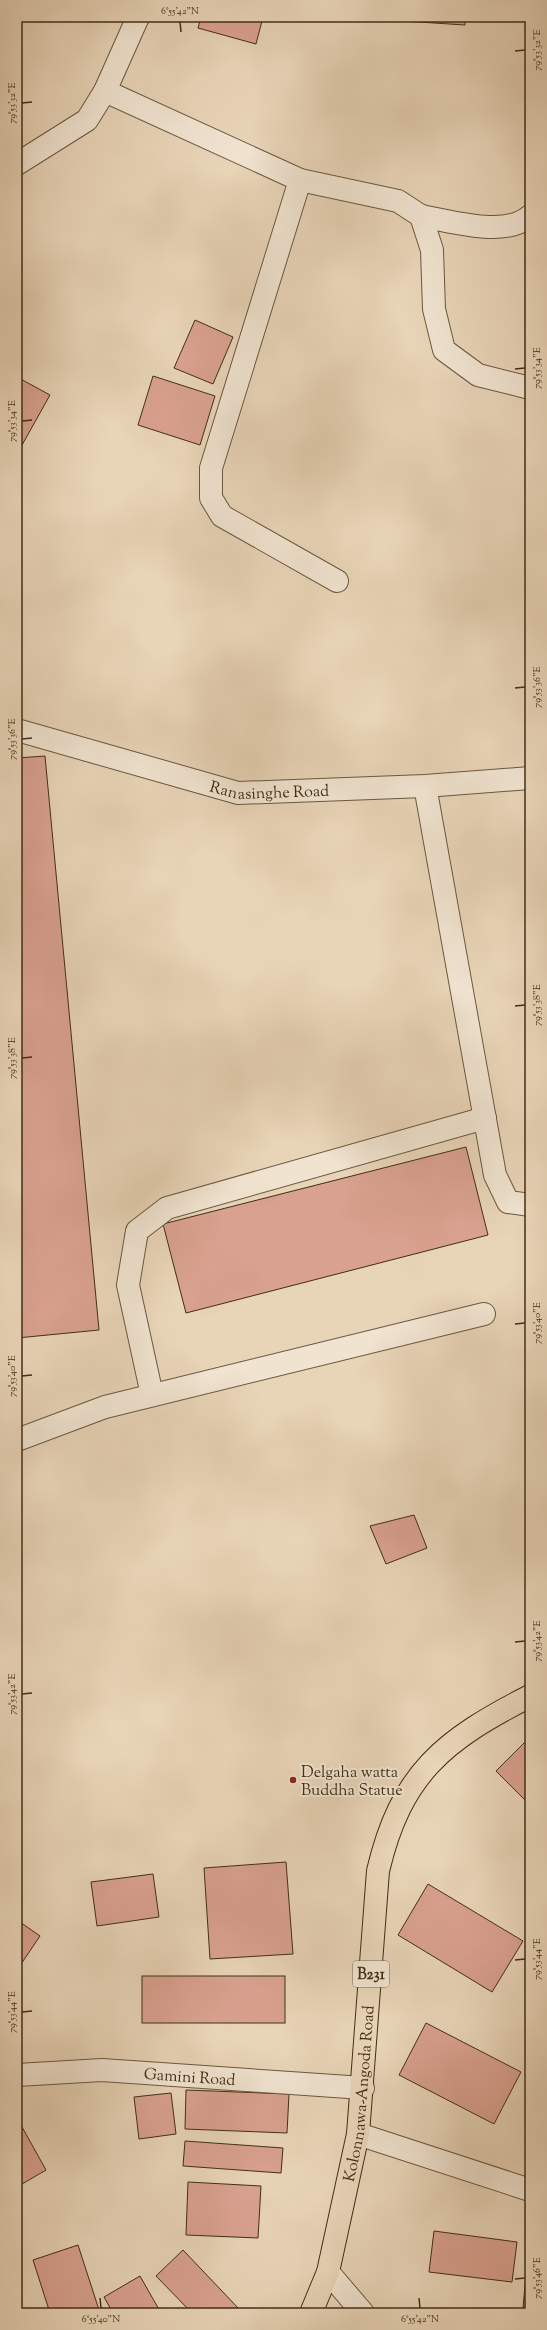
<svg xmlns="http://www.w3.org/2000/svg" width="547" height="2330" viewBox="0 0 547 2330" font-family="'Sorts Mill Goudy',serif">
  <rect width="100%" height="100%" fill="#e8d4b7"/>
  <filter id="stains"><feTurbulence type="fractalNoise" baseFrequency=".005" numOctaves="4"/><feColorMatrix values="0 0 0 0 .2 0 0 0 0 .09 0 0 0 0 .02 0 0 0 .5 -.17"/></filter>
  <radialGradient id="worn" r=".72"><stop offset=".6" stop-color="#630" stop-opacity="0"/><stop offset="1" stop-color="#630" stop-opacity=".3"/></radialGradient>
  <g fill="#d9a18f" stroke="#412e16">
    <polygon points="201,17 263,17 256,44 198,28"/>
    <polygon points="325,17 361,17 360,21"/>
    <polygon points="404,17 465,17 465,25 403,21"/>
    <polygon points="195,320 233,337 213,384 174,368"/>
    <polygon points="153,376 215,396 200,445 138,425"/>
    <polygon points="17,377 50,395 17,454"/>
    <polygon points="45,756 99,1330 17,1338 17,758"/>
    <polygon points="466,1147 488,1235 186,1313 163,1224"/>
    <polygon points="414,1515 427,1548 386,1564 370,1526"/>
    <polygon points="530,1737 530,1805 496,1771"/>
    <polygon points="286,1862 293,1954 210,1959 204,1868"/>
    <polygon points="153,1874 159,1917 97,1926 91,1882"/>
    <polygon points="428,1884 523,1941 492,1992 398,1935"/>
    <polygon points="17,1920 40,1936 17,1970"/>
    <rect x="142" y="1976" width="143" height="47"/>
    <polygon points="426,2023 521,2072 494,2124 399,2075"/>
    <polygon points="186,2090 289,2094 287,2133 185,2129"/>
    <polygon points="171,2093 176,2134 139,2139 134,2097"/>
    <polygon points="17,2118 46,2170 17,2187"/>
    <polygon points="185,2141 283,2148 281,2173 183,2166"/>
    <polygon points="188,2182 261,2186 258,2238 186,2235"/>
    <polygon points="434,2231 517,2242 512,2282 429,2272"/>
    <polygon points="530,2234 530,2307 523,2307"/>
    <polygon points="78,2245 100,2313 50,2313 33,2260"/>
    <polygon points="183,2250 240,2310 237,2313 192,2313 156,2276"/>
    <polygon points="140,2276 161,2313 113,2313 104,2297"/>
  </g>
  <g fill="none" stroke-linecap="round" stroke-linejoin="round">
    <defs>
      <g id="minor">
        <polyline points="105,91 300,180 398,201 421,216 432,250 434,309 444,350 478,375 530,388"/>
        <polyline points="300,180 211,468 211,498 222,516 337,581"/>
        <path d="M 421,216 C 452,221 505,238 530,216"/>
        <path id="s1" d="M 17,730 L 238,793 L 425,786 L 530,778"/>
        <polyline points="425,786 495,1175 508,1202 530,1205"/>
        <polyline points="152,1395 128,1285 137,1231 167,1208 485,1118"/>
        <polyline points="17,1440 105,1407 484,1314"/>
        <path id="s2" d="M 17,2075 L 102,2070 L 363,2088"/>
        <polyline points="358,2134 530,2190"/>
        <polyline points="328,2272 363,2313"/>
      </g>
      <polyline id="tertiary" points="17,164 87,120 105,91 138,17"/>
      <g id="primary">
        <path id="s3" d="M 311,2313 L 328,2272 L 358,2134 L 378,1871 C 401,1773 444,1740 530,1696"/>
      </g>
    </defs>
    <use href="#minor" stroke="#6b583e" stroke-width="24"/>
    <use href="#tertiary" stroke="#6b583e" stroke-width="24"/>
    <use href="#primary" stroke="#412e16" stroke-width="24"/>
    <use href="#minor" stroke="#f0e3d0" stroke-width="22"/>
    <use href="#tertiary" stroke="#f0e3d0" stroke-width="22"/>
    <use href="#primary" stroke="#e8d4b7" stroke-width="22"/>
  </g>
  <path fill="none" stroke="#412e16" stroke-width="1.5" d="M 180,22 L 181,32M 515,51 L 525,50M 22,103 L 32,102M 515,369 L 525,368M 22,421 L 32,420M 515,688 L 525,687M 22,739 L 32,738M 515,1006 L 525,1005M 22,1058 L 32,1057M 515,1324 L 525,1323M 22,1376 L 32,1375M 515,1642 L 525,1641M 22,1694 L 32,1693M 515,1960 L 525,1959M 22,2012 L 32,2011M 515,2279 L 525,2278M 100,2298 L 101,2308M 419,2298 L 420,2308"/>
  <circle fill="#8f2418" stroke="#f0e3d0" stroke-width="1.5" cx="293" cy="1780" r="4"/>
  <g text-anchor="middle" stroke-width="4" stroke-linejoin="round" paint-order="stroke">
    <rect fill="#f0e3d0" stroke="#76644e" stroke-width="1" x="353" y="1961" width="36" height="26" rx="3"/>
    <g font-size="15" font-weight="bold" fill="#412e16">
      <text x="371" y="1979">B231</text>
    </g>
    <g font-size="16" fill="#412e16" stroke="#f0e3d0">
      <text dy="6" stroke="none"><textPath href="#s1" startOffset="261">Ranasinghe Road</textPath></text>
      <text dy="6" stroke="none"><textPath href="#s2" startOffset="173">Gamini Road</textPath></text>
      <text dy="6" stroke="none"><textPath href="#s3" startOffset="226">Kolonnawa-Angoda Road</textPath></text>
    </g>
    <g font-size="16" fill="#412e16" stroke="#f0e3d0" text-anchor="start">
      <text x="301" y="1777">Delgaha watta<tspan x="301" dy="18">Buddha Statue</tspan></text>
    </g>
  </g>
  <rect width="547" height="2330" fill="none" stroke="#e8d4b7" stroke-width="44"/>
  <rect x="22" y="22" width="503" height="2286" fill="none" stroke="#412e16" stroke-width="1.5"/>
  <g font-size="10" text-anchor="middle" fill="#412e16">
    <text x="180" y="14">6°55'42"N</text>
    <text transform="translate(536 50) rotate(-90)" y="4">79°53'32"E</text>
    <text transform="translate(11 103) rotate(-90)" y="4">79°53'32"E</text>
    <text transform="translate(536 368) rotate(-90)" y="4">79°53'34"E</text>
    <text transform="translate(11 421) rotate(-90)" y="4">79°53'34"E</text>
    <text transform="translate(536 687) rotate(-90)" y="4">79°53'36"E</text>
    <text transform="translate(11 739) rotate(-90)" y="4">79°53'36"E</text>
    <text transform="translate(536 1005) rotate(-90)" y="4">79°53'38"E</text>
    <text transform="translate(11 1058) rotate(-90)" y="4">79°53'38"E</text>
    <text transform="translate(536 1323) rotate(-90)" y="4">79°53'40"E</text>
    <text transform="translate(11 1376) rotate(-90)" y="4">79°53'40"E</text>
    <text transform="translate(536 1641) rotate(-90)" y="4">79°53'42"E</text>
    <text transform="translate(11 1694) rotate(-90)" y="4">79°53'42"E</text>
    <text transform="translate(536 1959) rotate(-90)" y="4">79°53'44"E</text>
    <text transform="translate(11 2012) rotate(-90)" y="4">79°53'44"E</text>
    <text transform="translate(536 2278) rotate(-90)" y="4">79°53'46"E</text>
    <text x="101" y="2322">6°55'40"N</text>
    <text x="420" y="2322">6°55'42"N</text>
  </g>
  <rect width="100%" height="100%" filter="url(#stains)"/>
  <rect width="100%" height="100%" fill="url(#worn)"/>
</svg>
